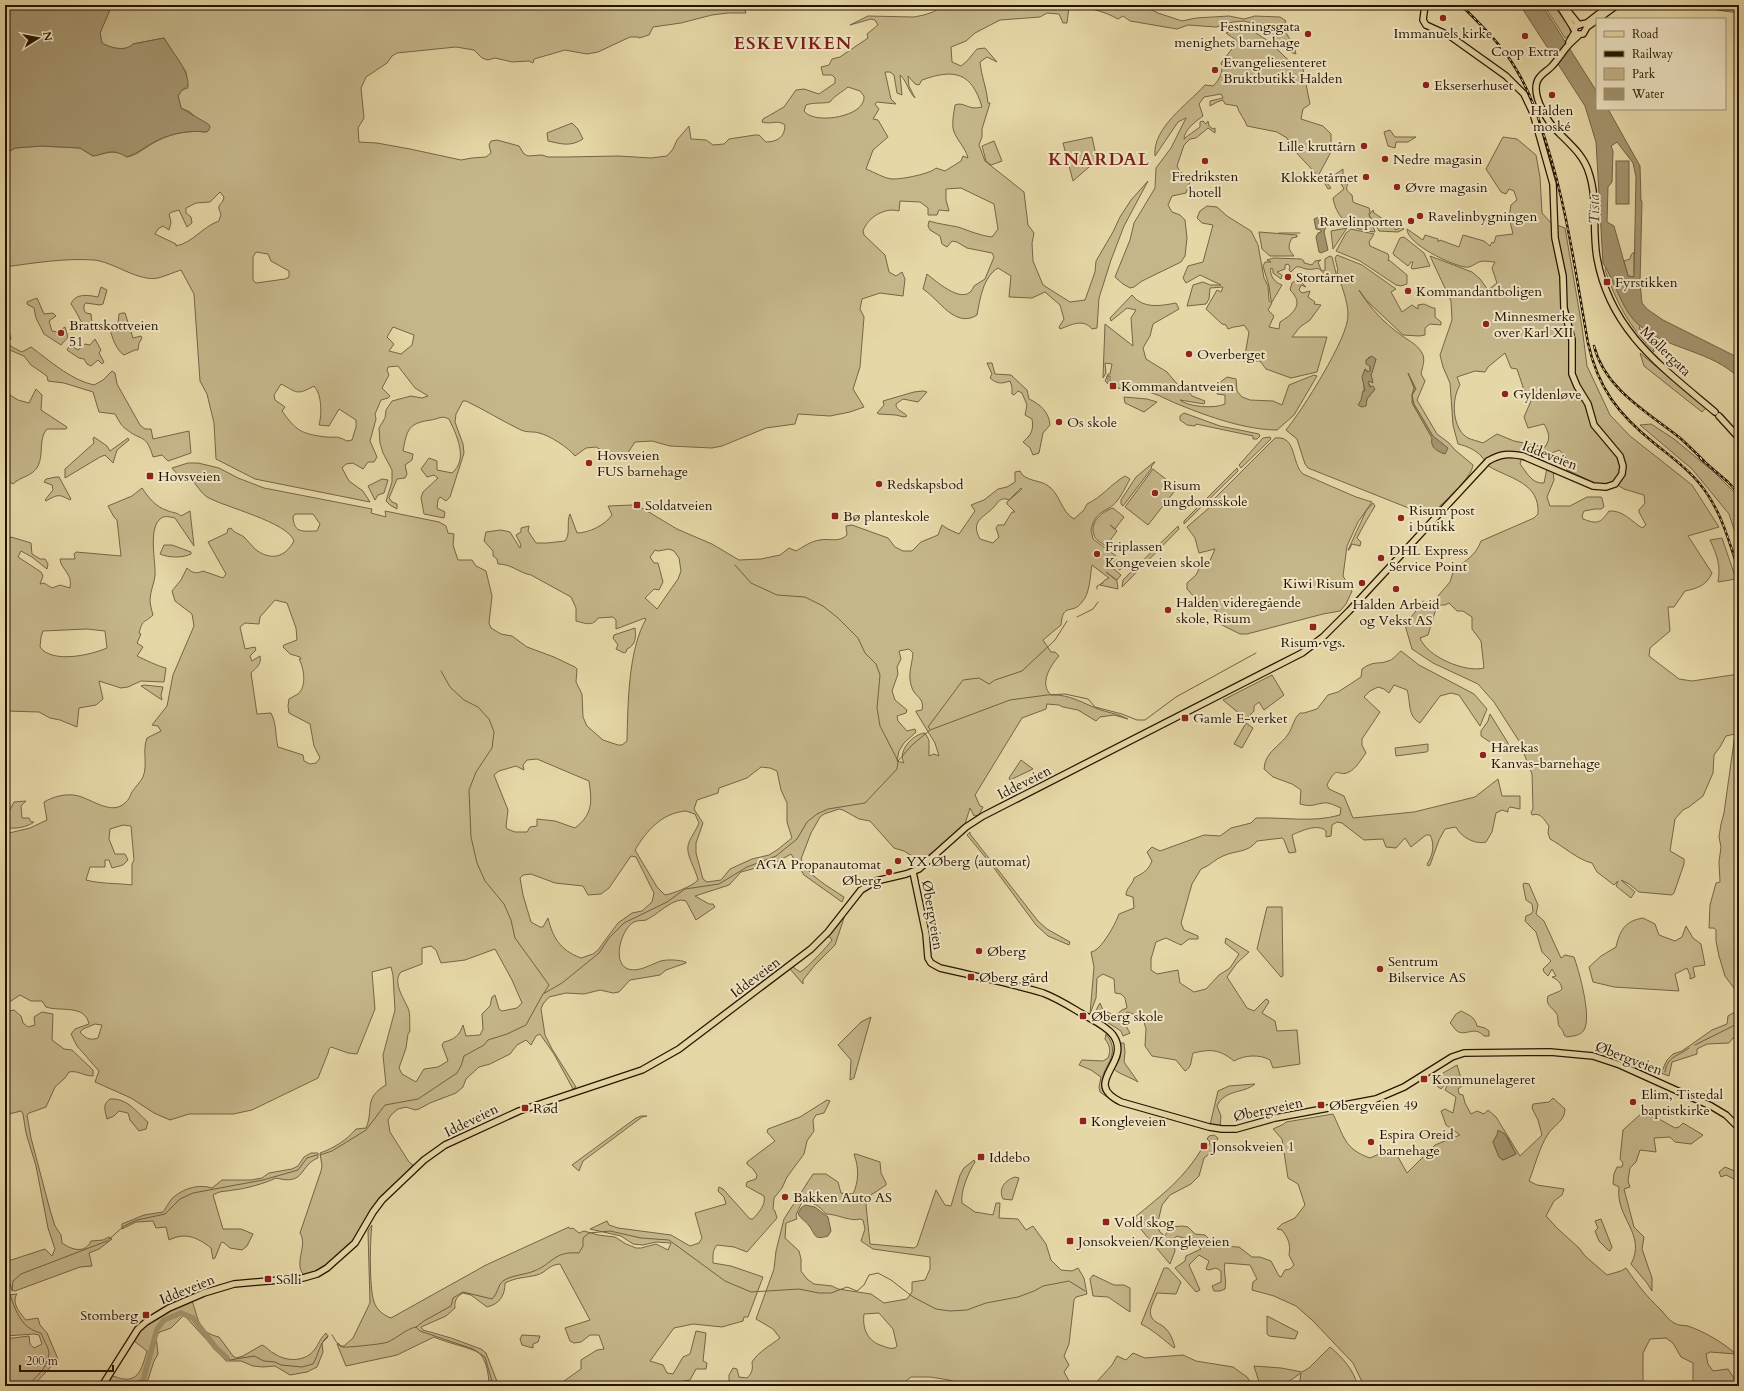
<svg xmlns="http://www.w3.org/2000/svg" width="1744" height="1391" viewBox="0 0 1744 1391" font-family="Cardo,serif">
  <rect width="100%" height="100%" fill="#e6d7a6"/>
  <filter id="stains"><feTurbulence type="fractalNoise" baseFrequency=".005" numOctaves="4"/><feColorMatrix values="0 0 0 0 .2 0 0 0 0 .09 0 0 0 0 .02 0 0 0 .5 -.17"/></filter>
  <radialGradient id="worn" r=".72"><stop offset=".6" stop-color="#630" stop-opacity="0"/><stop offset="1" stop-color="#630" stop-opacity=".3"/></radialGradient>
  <g fill="#c5b68a" stroke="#756446" fill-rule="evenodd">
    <path d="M 112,5 L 743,5 L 746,13 L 728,13 L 712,15 L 681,23 L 653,27 L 649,35 L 639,38 L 638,37 L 630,37 L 598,52 L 587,54 L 565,50 L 534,59 L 533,63 L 529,61 L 512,62 L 495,58 L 488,60 L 482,58 L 474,50 L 456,47 L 397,53 L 392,56 L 387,63 L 366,77 L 361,88 L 364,118 L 358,128 L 359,142 L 377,143 L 410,149 L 461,160 L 472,158 L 486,157 L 491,153 L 489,145 L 491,141 L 497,140 L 519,146 L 524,154 L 528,156 L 542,155 L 548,157 L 565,157 L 618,156 L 651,158 L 667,156 L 673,149 L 677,140 L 689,126 L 691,139 L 706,140 L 713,145 L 724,144 L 729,139 L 755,135 L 759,135 L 766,142 C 777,142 785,137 785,125 C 777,119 771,125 762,122 L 763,119 L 784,107 L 796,90 L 804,89 L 819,94 L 835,83 L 835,78 L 832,75 L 823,75 L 821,67 L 829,65 L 832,59 L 840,57 L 868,38 L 867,34 L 878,25 L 875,20 L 871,19 L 850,25 L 868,16 L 914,17 L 924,15 L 933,12 L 943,5 L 1142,5 L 1158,13 L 1182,21 L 1196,18 L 1229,16 L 1244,19 L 1255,16 L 1280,17 L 1286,21 L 1283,27 C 1287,35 1295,47 1296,54 L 1290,52 L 1272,35 L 1252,23 L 1244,21 L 1233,22 L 1216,27 L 1188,25 L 1177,29 L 1130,21 L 1123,16 L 1118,19 C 1106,12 1083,5 1069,7 L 1067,23 L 1063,23 L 1059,14 L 1047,13 L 1040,17 L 1000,20 L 975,33 L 966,41 L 951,47 L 952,62 L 961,66 L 967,61 L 977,49 L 985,48 L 997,62 L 987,57 L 980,62 C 981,76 987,88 988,103 L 990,103 L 982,129 L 982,137 L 979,145 L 985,161 L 1024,192 L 1028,225 L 1034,233 L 1032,243 L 1033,261 L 1043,285 L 1070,302 L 1085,300 L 1095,272 L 1096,261 L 1113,232 L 1120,217 L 1131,200 L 1148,181 L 1124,226 L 1111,260 L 1099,298 L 1097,328 L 1092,329 C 1083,318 1071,325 1060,329 L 1059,327 L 1064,319 L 1060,305 L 1045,292 L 1032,298 L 1009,297 L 1011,276 L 998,268 C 983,277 980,299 977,315 C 955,329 939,299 923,289 L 927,274 C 937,282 966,308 974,286 L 985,279 L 994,257 L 992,253 L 967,248 L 957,242 L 952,241 L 947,247 L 942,244 L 940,236 L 930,230 L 928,226 L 929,221 C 939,224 948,225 958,227 C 970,231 978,235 992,237 L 998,229 L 994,204 L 961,188 L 946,189 L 946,200 L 949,211 L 939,210 L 937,215 L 928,215 L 928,208 L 920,202 L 900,201 L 899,211 C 885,207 868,217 863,231 L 864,235 L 885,255 L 889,272 L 896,276 L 902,272 L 905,279 L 903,296 L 880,293 L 862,299 L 860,309 L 864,317 L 860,367 L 853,389 L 864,407 L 850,412 L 830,416 L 798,414 L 795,424 L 766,428 L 722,446 L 712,448 L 670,446 L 652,441 L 635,442 L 625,457 L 608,454 L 596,447 L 586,448 L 575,456 C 569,448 549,435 539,433 C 533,431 528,433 521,430 C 502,421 485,410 466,401 L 463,401 L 456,414 L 455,422 L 463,444 L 464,453 L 450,497 L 446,501 L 440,497 L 438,500 L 437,508 L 445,512 L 444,518 L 424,514 L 421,498 L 423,492 L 438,478 L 434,475 L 427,477 L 421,469 L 429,458 L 437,461 L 437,470 L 452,473 C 469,459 456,434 449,419 C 441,415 439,419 431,420 C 408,423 407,430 403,451 L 413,454 L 412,460 L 405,465 L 407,474 L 405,478 L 397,479 L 389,498 L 392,502 L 397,504 L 397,509 L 390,505 L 386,501 L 392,482 L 392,470 L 383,453 L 380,443 L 379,428 L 385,418 L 386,410 L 392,401 L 411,396 L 422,398 L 428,396 L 415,388 L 398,366 L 388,367 L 387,370 L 389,375 L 382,388 L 390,396 L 388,398 L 381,400 L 375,414 L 376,419 L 370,441 L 377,457 L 374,462 L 368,462 L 363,469 L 353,463 L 346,464 L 342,468 L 349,481 L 363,491 L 370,502 L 255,479 L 216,459 L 214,423 L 207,394 L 200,381 L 194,294 L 181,270 C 174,272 166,276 158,278 C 138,282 114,262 94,260 C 64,258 34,263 5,267 L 5,154 L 15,148 L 41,146 L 80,148 L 93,156 C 105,154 115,148 127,157 C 138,155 147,146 157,141 C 172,133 190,130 206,132 L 209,130 L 190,112 L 181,108 L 178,96 L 182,90 L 188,88 L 186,72 L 164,38 L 133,44 C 126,52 110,48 102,43 L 100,33 ZM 885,72 L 890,72 L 894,75 L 897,93 L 902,95 L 900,75 C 907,81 908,91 915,98 L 909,86 L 908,76 L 915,84 L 919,85 L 922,80 C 955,68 972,73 982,107 C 968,111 964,101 955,105 C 954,112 952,121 953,128 C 955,139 965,146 968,158 L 963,156 L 961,161 L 945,171 L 936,168 C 930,174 903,179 893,179 C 885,179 874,172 866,169 L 873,150 L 888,137 L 878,120 L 873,119 L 879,109 L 875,104 L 877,102 L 896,104 L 891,99 ZM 848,87 L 860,91 L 864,96 C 864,98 864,100 863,102 C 857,118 813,124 804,111 L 806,105 C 814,102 821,104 830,102 C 834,96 842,92 848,87 ZM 220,192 L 224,197 C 223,206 215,203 221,214 L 219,221 C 202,227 194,242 176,246 L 176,244 L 155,234 L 158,229 L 163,226 L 169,230 L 171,222 L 169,214 L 172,212 L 179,210 L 187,227 L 192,223 L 191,217 L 186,213 L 186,208 L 196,203 L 210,202 ZM 256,252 L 268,254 L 271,261 L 289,271 L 289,277 L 285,279 L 256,283 L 253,280 L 253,257 ZM 393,327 L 414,335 L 412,345 L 401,354 L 389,351 L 394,344 L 387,337 ZM 281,384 C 297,392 296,396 314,386 C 322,394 322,415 319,425 L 329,426 L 339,409 L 356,420 L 356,427 L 352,440 L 347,441 C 335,435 338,438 326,437 C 302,434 296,431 282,411 L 285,407 L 275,400 L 274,395 Z"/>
    <polygon points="1544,5 1553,5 1569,26 1571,34 1565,38"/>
    <polygon points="1702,5 1739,5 1739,13 1717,10"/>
    <path d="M 1234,30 L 1253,31 L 1271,43 L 1286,58 L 1303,69 L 1310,104 L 1303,109 L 1301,119 L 1323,126 L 1331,134 L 1331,152 L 1318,176 L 1293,149 L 1287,138 L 1277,132 L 1247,126 C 1245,119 1239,114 1237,106 L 1225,104 L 1223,100 L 1217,102 L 1210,106 L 1210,101 L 1223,98 L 1221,94 L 1204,97 L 1199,104 L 1203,116 C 1196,121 1184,130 1184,139 C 1188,135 1195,131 1200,127 L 1200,122 L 1203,121 L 1206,124 L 1208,121 L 1209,126 L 1213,129 L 1215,128 L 1215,133 L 1208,128 L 1196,138 L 1190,139 L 1184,145 L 1177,166 L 1180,172 L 1189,177 L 1190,182 L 1186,193 L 1172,196 L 1168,205 L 1172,212 L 1180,215 L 1185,220 L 1187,238 L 1185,256 L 1181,262 L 1142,281 L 1134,287 L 1130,288 L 1123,284 L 1115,277 L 1130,240 L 1134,223 L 1155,188 L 1156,168 L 1171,148 L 1186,118 L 1178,122 L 1155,156 C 1152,128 1188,104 1205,85 L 1213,86 C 1219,81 1224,71 1221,63 L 1235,45 L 1236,40 L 1226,33 Z"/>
    <path d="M 572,123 L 578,129 L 583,139 C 570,147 562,144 548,141 L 547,133 Z"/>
    <polygon points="1390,130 1395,137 1416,137 1408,142 1396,142 1395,148 1388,146 1384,132"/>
    <polygon points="1092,137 1097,160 1073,181 1063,143"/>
    <path d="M 1503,137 L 1517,139 L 1536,155 L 1540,177 L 1542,213 L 1551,223 L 1565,228 L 1582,327 L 1587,366 L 1610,415 L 1630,436 L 1692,485 L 1719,527 L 1688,536 L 1712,573 C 1706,586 1698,588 1685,591 L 1674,607 L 1668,607 L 1670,631 L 1650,648 L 1649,656 L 1679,679 L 1692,681 L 1739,674 L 1739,995 L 1725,976 L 1719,956 L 1716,941 L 1716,930 L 1714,928 L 1709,928 L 1710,905 L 1716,883 L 1720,882 L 1719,862 L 1721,847 L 1719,837 L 1721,824 L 1724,813 L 1735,734 L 1726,736 L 1720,747 L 1714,755 L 1713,773 L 1703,796 L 1689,807 L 1683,810 L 1675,819 L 1670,851 L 1684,859 L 1684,864 L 1674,893 L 1672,895 L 1639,892 L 1629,884 L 1621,880 L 1635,892 L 1631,898 L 1616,886 L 1618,881 L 1614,885 L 1597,872 L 1592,863 C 1578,860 1563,846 1550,839 L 1548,833 L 1549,826 C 1544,820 1541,812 1532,815 L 1531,812 L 1533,809 L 1532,774 L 1519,741 L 1494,702 L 1478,684 L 1433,663 L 1412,649 L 1405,625 C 1411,616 1418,610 1423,601 L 1432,603 L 1450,582 L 1454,569 C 1466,561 1476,555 1481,541 L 1534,518 L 1538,514 C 1540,483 1511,479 1490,467 C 1486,465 1485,460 1482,457 C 1476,450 1467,446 1458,444 L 1453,425 L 1450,383 L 1443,367 L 1440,355 L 1452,320 L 1451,301 L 1430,256 L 1472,272 L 1480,279 L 1488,290 L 1497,283 L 1492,268 L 1495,262 C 1490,262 1484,260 1479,262 C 1474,264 1471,268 1465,267 C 1451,265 1407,244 1407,229 L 1423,240 L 1425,235 L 1438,239 L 1438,242 L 1440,240 L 1459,247 L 1463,235 L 1484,241 L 1490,246 L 1492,242 L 1494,243 L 1496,236 L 1513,234 L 1509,217 L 1511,205 L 1517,200 L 1514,191 L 1509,189 L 1506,194 L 1501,192 L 1486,169 ZM 1505,353 L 1511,368 L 1517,369 L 1524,390 L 1531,401 L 1524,417 L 1528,428 L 1544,424 C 1549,433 1551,438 1545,447 L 1514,441 L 1497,434 L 1483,443 C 1478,441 1472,440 1468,438 C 1452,429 1451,399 1460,385 L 1457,377 L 1475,371 L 1485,372 L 1488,367 ZM 1559,450 C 1566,456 1568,460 1567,470 L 1597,484 L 1616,484 L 1624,489 L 1644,495 L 1645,503 L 1639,510 L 1639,512 L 1646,525 L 1642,528 C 1631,521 1623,510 1609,511 C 1600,524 1597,524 1583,519 L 1582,516 L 1584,511 L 1595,509 L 1601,509 L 1604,507 L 1602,498 L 1601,497 L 1587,497 L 1570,506 L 1550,506 L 1547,497 L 1554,480 L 1553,470 L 1547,468 L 1544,483 C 1532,484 1527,473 1520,464 L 1521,460 L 1524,459 C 1535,463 1534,465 1545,459 L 1547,455 ZM 1449,603 L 1457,611 L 1463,611 L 1472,617 L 1472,629 L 1481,641 L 1484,668 C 1466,673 1427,657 1420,638 L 1428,635 L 1435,612 L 1440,605 L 1445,605 Z"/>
    <polygon points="994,141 1002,161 991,165 986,161 982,146"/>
    <path d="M 1343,169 L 1343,174 L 1348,181 C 1347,189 1344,189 1352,195 L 1353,202 L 1355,203 L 1369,208 L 1370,212 L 1369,214 L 1375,232 C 1353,230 1337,221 1333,198 L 1344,189 L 1337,177 L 1333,179 L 1332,177 L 1330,178 L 1331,180 L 1327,183 L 1331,188 L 1328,189 L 1324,182 Z"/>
    <path d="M 1207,206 L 1217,207 L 1227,216 L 1251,231 L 1258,245 L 1264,278 L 1268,286 L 1269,301 L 1272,303 L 1268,310 L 1274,316 L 1269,327 L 1279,329 L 1280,322 C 1293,314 1305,304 1290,290 L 1292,283 L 1299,278 L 1303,281 L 1302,283 L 1306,287 L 1301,285 L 1299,290 L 1302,293 L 1310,291 L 1308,297 L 1315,302 L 1314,304 L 1321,305 L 1310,320 L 1300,327 L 1292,337 L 1327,337 L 1317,372 L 1291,378 L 1266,369 L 1260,361 L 1244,361 L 1249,332 L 1244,325 C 1239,327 1234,326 1228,329 L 1226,325 L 1222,324 L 1206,309 L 1217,290 L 1221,292 L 1223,287 L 1210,288 L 1209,299 L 1206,304 L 1187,306 L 1193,285 L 1203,282 L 1210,285 L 1221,285 L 1200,275 L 1186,283 L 1183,278 L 1188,266 L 1203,262 L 1213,225 L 1202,223 L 1197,218 L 1200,211 Z"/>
    <polygon points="1373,210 1374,213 1392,225 1396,230 1401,227 1404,229 1398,232 1379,231 1369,215"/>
    <polygon points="1347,228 1333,249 1331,231"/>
    <polygon points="1351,229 1374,234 1369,242 1370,246 1388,254 1389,257 1388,261 1389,260 1407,275 1407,284 1401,286 1396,285 1360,261 1336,251 1346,233"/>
    <path d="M 1259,232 L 1297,235 L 1297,237 L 1292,238 C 1287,247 1289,250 1294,256 L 1270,256 L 1262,249 Z"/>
    <polygon points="1404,237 1424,253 1430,266 1413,269 1411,268 1413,262 1411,262 1408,266 1394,255 1393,253 1400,238"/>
    <polygon points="1634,252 1634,277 1628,276 1624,261 1630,259 1631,255"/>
    <path d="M 1337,255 L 1362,265 L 1396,289 L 1391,292 L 1402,312 L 1412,305 L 1418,309 L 1418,305 L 1424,304 L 1433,308 L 1435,308 L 1435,317 L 1441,322 L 1441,325 L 1430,324 L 1425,328 L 1425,335 L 1419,336 L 1403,335 L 1366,300 L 1359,290 C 1371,309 1383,322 1401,335 C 1409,341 1417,344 1422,353 C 1426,359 1422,368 1421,374 L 1425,381 L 1417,400 L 1437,434 L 1449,443 L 1455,450 L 1473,465 C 1472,478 1441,505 1430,515 L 1421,513 L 1308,468 L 1305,464 L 1297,439 L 1286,430 C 1301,412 1349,337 1348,315 C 1348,301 1341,285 1337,271 L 1338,270 L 1335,258 ZM 1369,357 L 1372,357 L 1376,359 L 1371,374 L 1371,381 L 1368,382 L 1371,387 L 1372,386 L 1375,389 L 1367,399 L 1366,404 L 1362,407 L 1359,405 C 1369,388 1360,384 1365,369 L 1369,372 L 1370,371 L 1370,366 L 1367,360 Z"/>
    <path d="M 1330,256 L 1332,257 L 1337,277 L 1333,278 L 1326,277 C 1317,263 1318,271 1306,269 C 1302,268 1299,266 1296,267 L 1291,272 L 1289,270 L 1290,267 L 1288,264 L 1285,265 L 1285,269 L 1277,272 L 1282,275 L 1281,279 L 1273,273 L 1273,269 L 1271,268 C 1269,275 1275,283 1282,285 L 1272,302 L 1271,300 L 1269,286 L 1263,266 L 1265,262 L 1271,262 L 1267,260 L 1274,258 L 1301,259 L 1304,261 L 1304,263 L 1312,265 L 1315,261 L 1321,260 L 1318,262 L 1321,270 L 1323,271 L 1325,270 L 1325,259 Z"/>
    <path d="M 1606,267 C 1618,286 1623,310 1640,326 L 1639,329 C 1647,332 1651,337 1658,341 L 1653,341 L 1654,352 C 1630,328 1616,302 1605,270 Z"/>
    <path d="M 101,287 L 107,290 L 103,304 L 100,305 L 86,303 L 84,305 L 84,310 L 86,313 L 91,314 L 92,323 L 90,326 L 84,326 C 79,319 77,312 71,304 C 75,293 88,295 98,297 Z"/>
    <path d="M 1132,295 C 1143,309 1160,306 1176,303 L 1179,309 L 1153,324 L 1150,336 L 1143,348 L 1146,359 L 1167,372 L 1183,391 L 1189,392 L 1192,396 L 1205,401 L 1204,404 L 1180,400 C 1188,407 1215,409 1225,404 L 1225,395 L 1217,394 L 1219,383 L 1227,377 L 1236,379 L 1237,391 L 1242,397 L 1250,400 L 1273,401 L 1282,405 L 1289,385 L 1314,375 L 1317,376 L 1294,415 L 1277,430 C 1247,430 1209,417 1180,405 C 1171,402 1162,396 1152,393 C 1138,389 1124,392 1110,385 L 1110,376 L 1108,376 L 1108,384 L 1105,381 L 1108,374 L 1110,374 L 1112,364 L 1105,363 L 1106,373 L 1103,378 L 1105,324 L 1133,346 L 1131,318 L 1136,310 L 1127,308 L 1111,321 L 1110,318 Z"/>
    <polygon points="37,298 44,314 53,313 56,316 49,321 52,331 57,332 65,327 68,337 61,345 44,334 36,318 34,308 27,304 27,302"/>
    <path d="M 122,313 L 125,313 L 133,338 L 141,336 L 142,338 L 139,343 L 138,350 L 135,350 L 124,355 C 116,350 112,337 110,329 L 118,324 L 119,314 Z"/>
    <path d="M 9,331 L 11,339 L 7,342 L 12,347 L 22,352 L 31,347 C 50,361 71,380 94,385 L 103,380 L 112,371 L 115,373 L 117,384 L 140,425 L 145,429 L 151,429 L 153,439 L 189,431 L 191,453 L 168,461 L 162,455 L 153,457 C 146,433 142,442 126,429 C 121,426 118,419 115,414 L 99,412 L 93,392 L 64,383 L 48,381 L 47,376 L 31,365 L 24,356 L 5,348 L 5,334 Z"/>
    <polygon points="95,339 101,350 99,353 104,362 102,364 98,360 91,366 87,364 84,359 79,358 67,350 70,345 78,350 85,344 90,345"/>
    <polygon points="1640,353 1706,408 1702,412 1644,366"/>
    <path d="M 987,363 L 992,363 L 995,374 L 1011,375 L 1027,390 L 1029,399 C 1040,404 1049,412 1050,425 L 1043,433 L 1039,453 L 1033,455 L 1030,448 L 1023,442 C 1031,435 1034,430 1032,419 L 1025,415 L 1027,405 L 1022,393 L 1018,391 L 1014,395 L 1012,394 L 1012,387 L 1010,381 C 1001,384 997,384 990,378 L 992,374 Z"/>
    <path d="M 36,389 L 42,395 L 41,410 L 67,427 L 66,429 L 47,429 C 38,439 44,454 38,466 C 32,477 21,476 13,484 L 5,479 L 5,392 L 18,400 L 29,403 Z"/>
    <path d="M 923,391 L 927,392 L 918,402 L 903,399 L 896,404 C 896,411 903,411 907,416 L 904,417 L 896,415 L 879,414 L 877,413 L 884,405 L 883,401 L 914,392 Z"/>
    <polygon points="1124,397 1147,399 1157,402 1144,412 1125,403"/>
    <polygon points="1184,413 1220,426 1259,434 1260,436 1257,439 1253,439 1253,436 1196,424 1195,426 1187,425 1180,420 1180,416"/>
    <polygon points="1651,424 1674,439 1715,473 1739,497 1739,545 1729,514 1692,469 1640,425"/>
    <polygon points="94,437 107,446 110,451 128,438 129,440 117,450 113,463 105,455 100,457 65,478 65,469 94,443 93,439"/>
    <polygon points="1270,437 1271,439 1241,468 1239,465 1263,438"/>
    <path d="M 1275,438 C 1297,435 1291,463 1303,474 L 1356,497 L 1372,502 L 1358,522 L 1347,546 L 1343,576 L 1352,591 L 1346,604 L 1340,611 L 1323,614 L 1247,634 L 1240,634 L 1214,621 L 1217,611 L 1214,609 L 1207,608 L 1202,601 L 1197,600 L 1187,589 L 1187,583 L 1196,575 L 1200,567 L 1209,563 L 1215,549 L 1199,553 L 1195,538 L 1187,527 L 1217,501 L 1214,499 Z"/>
    <polygon points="1154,462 1155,462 1151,467 1152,468 1123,506 1121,504 1121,500 1136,477"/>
    <path d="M 188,463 L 198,463 L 219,468 L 238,478 L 264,488 L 372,509 L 371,513 L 386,517 L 385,511 L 439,522 L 446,526 L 448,533 L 454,534 L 453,545 L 458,560 L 472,560 L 476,566 L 486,571 L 492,596 L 489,623 L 491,628 L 501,634 L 512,636 L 527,647 L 554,657 L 575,667 L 577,669 L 576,682 L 582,694 L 583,717 L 587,726 L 603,740 L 618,745 L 622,745 L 627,741 C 628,704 628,651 646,619 L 645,618 L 616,629 L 616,620 L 613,617 L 598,618 C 593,627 584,623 576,621 L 576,608 L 571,597 L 531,575 C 519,573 512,564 498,564 L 497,559 L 493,556 L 493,551 L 484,541 L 486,532 L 501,530 L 510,532 L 520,548 L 521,545 L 516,535 L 521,532 L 521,528 L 529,526 L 528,531 L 536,543 L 547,543 L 565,541 C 571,534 566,522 570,514 L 577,533 C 589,533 605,525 612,515 L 608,506 L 632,505 L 642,508 L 677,529 L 712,544 L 739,560 L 761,559 L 780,555 L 789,548 L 796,551 C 803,547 811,541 820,540 C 829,538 839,543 847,535 L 846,526 L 852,525 L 888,538 L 895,547 L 903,551 L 912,551 L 921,542 L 938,535 L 942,525 L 948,529 L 959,534 L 975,511 L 971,505 L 984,500 L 998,489 L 1007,487 L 1015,482 L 1015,472 L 1020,471 C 1024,481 1039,480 1047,485 C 1060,493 1061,512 1074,519 L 1084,510 L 1087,504 C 1102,497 1111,484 1125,476 L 1130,479 C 1126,486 1122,495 1117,501 C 1108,513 1096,508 1091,530 L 1093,539 L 1116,556 L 1114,558 L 1123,565 L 1120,570 L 1111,563 L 1109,565 L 1121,575 L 1117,580 L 1106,572 L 1117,581 L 1118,589 L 1100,585 L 1105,580 L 1109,578 L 1092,565 C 1090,576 1090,594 1082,602 C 1072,616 1063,601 1061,625 L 1043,640 L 1051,652 L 1055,652 L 1059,656 C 1050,666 1039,684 1051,695 C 1070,694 1084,704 1101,710 C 1110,713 1119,714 1128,719 L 1114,715 L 1100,717 L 1096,721 L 1078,710 L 1063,707 L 1059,705 L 1047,704 L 1046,709 L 1022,718 L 975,795 L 980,806 L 983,807 L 979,815 L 974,816 L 970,808 L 965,824 L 936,850 L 920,861 L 904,851 L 894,848 L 870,821 L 859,819 L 843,810 L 839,809 L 824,814 L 820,817 L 811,833 L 801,859 C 808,876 829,887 844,897 L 842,902 L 804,875 L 791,854 L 775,863 L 741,872 L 729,885 L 695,896 L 709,904 L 713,904 L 715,907 L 696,920 L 686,901 L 681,900 C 668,902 657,915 646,920 C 642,921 637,920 634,922 C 622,928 612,960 626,968 C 637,974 651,964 661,961 C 669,959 679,960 686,962 L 686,963 L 666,970 L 660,975 L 630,980 L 619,992 L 613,993 L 600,990 L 584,994 L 566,993 L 549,997 L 543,1004 L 541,1009 L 545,1035 L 552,1049 L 576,1087 L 573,1089 L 554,1054 L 540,1034 L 536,1036 L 531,1045 L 526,1040 L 517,1045 L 510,1054 L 490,1064 L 479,1067 L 466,1079 L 463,1087 L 456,1093 L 430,1103 L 419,1109 L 415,1110 L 406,1107 L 398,1109 L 391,1115 L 388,1120 L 390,1132 L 409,1162 L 413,1165 L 372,1208 L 352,1242 L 324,1267 L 315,1271 L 303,1274 C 294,1262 308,1245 300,1233 L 321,1171 L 322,1166 L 320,1153 C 334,1148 347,1140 356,1129 L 366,1128 C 374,1110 363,1098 386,1085 L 383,1055 L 395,1010 L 393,975 L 391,967 L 372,972 L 375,1009 L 357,1054 L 348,1053 L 331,1047 L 329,1049 L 328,1053 L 318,1078 L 252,1110 L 233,1114 L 189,1114 L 170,1120 L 154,1113 L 131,1098 L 95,1082 L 99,1071 L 77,1046 L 71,1034 L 75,1029 L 89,1024 C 85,1004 61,1012 46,1007 L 42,1001 L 31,1001 L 20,995 L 5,1005 L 5,834 L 30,828 L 47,820 L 44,802 C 53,797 63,794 73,795 C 89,796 110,817 125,803 C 129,800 130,796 132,792 C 135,787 140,783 143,777 C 148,765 142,750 147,738 L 161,731 L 158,726 L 152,725 L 167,706 L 173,675 L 194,626 L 192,614 L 175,601 L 172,591 L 181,580 L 187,568 C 192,573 197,574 203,571 L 223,578 L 226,574 L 208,542 L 227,533 L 228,529 L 231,528 C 234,533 240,534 244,537 C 248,541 251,545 255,549 C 270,561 285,558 294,541 C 288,522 224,507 207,497 C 200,492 197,485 191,479 L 179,476 L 172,468 ZM 1021,488 L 1022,489 L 1007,502 L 1007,504 L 1015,512 L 1012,512 L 1004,525 L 998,525 L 996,528 L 999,537 L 993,543 L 980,539 C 970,521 983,518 993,508 C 998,503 1000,496 1009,500 ZM 295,514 L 313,514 L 320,524 L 317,531 C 304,531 294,534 293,517 ZM 669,549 L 674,551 L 679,558 L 681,571 L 678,579 L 657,609 L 645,598 L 654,589 L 659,590 L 663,582 L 658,563 L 654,563 L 650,557 L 655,550 L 658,551 ZM 275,600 L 287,603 L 296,628 L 297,640 L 284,645 L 283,647 L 290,654 L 300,657 L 301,659 L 299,659 C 304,668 307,686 298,694 C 295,696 292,697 289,699 L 288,706 L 289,713 L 310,724 L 314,746 L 320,758 L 316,763 L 310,764 L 304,761 L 303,755 L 278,747 C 275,736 277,724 271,713 L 257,714 L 251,673 C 256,668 262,664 260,656 L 252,661 L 250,656 L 256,650 L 255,647 L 245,649 L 240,627 L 245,623 L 259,624 L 260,617 ZM 909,649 L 913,653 C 912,666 907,675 912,688 C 915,697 925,698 922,710 L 916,711 L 916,712 L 935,743 L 939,756 L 934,754 L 929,756 L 929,740 L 925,733 C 913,734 897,751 904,763 L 897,761 L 899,751 L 904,743 L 916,732 L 915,729 L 907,731 L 898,721 L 897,716 L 906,713 L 907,710 L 895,700 L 892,691 L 898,674 L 897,667 L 901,659 L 899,651 ZM 537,759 L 589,781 C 592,802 593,814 575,828 L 555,821 L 537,819 L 537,826 L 530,827 L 527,832 L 515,832 L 507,829 L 506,826 L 508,810 L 494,775 L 499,771 L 516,766 L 524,770 L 523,765 L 527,760 ZM 761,767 L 770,768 L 777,771 L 781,790 L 787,803 L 787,822 L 792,838 L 777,850 L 769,855 L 752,859 L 730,869 L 721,880 L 707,882 L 703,879 L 696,853 L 696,843 L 703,823 L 694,809 L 697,800 L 718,793 L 719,788 L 747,778 ZM 686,811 L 695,814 L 699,823 C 696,831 689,839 688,846 C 686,855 696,870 698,880 C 693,886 672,894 665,895 L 657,887 L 635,850 C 647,830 662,813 686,811 ZM 123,825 L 131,826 L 134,860 L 132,864 L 132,885 C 116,883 101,884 86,880 L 90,867 L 105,867 L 105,860 L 109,860 L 112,868 L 123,865 L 128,860 L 125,854 L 115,854 L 109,839 L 110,829 ZM 631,856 L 636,857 L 654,893 L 652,902 L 642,911 L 632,913 L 618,923 L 598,950 L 593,954 L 581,958 C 560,950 553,938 548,918 L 543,927 L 540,927 L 531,922 L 523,895 L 520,878 L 523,875 L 531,874 L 555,883 L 583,886 L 588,895 L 601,894 L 609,888 ZM 431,946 L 436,950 L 441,963 L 465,960 L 495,949 L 512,980 L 522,1003 L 517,1008 L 502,1011 L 499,1009 L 495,995 L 492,997 L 490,1006 L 482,1014 L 483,1029 L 480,1035 L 466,1036 L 463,1025 C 459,1036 455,1039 444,1042 L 442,1045 L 448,1061 L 438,1067 L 424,1069 L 416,1082 L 402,1074 L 399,1068 L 406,1048 L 408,1034 L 410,1031 C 409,1024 411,1015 408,1008 C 404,999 392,982 401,972 L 422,964 L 422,948 ZM 95,1024 L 102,1025 L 98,1038 C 90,1041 85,1038 80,1032 L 83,1029 Z"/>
    <polygon points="1237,468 1238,471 1184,524 1184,521"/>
    <polygon points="1153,469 1177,488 1148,525 1125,507"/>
    <path d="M 56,477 L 59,477 L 71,499 L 70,500 C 59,494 58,494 46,501 L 45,500 L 53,490 L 52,485 L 44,482 L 46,479 Z"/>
    <polygon points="382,479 388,480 384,493 378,495 375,500 368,486"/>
    <path d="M 142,488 C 148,497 156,507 166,510 C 172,513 177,512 181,516 L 190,511 L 194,546 L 175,518 C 170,517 164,515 160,519 C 148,530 156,561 155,576 C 154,584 150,592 150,600 C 150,605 152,611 153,615 C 144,624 143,618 139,633 L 141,634 L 137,643 L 143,647 L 137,656 C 143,659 160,667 166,668 L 164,682 L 141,681 L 128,687 L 121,688 L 99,681 L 103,699 L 96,705 L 79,708 L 77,727 L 60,720 L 50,718 L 39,712 L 5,711 L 5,547 L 11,537 L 31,543 L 32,554 L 40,559 L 45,559 L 48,564 L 47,569 L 32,557 L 21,551 L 18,557 L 41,572 L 43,576 L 40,584 L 44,583 L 52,588 L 60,585 L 70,588 C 73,573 61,570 60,559 L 75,559 L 74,554 L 76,552 L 121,556 L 117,520 L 114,517 L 108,506 L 132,496 ZM 87,629 L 105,631 L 107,648 C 91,655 52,664 40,647 L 41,637 L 43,631 Z"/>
    <path d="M 1373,503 L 1375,506 C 1369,516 1363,526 1357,538 L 1361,542 L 1360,546 L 1352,544 L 1349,550 L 1348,550 L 1366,511 Z"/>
    <path d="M 1113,508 L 1124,517 L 1115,529 L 1110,525 L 1117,531 L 1106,546 C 1102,543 1095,540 1094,535 C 1089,522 1103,511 1113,508 Z"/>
    <polygon points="1178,526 1179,529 1122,587 1123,580"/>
    <path d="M 1722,538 L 1736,579 L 1718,582 C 1721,566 1717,555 1710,540 Z"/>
    <path d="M 164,545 L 172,545 L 191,552 L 191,554 C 183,558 169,558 160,554 Z"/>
    <path d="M 635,628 C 636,637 636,645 627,649 L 626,652 L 624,653 L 616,649 L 618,645 L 613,638 L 614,635 Z"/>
    <path d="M 1401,651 L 1419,665 L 1474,694 L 1487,709 L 1480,726 L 1459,695 L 1451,693 L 1440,696 L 1420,723 C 1407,716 1411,702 1407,690 L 1394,685 L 1389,693 L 1384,689 L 1378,687 L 1370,691 L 1364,697 L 1380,712 L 1362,739 L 1362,745 L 1366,753 C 1361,759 1356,769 1349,772 C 1337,778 1338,763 1327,785 L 1329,789 L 1344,796 L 1353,818 L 1414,812 L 1475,797 L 1498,779 L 1502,796 L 1520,796 L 1520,809 L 1510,807 L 1508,809 L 1508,812 L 1502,810 L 1496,813 L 1492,832 L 1486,842 C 1475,845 1461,837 1456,827 L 1445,829 L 1439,840 L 1430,865 L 1428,866 L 1427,864 C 1433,856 1435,844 1430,835 L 1426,835 L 1411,847 L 1405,838 L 1396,848 L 1386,847 L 1383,839 L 1364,840 L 1342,823 L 1337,822 L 1332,825 L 1331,836 L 1326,837 L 1326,831 C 1318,823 1301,831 1292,835 L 1296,852 L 1289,853 L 1284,840 L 1282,838 L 1257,841 C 1248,853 1236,850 1223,856 C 1215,859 1210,866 1201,869 L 1192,884 L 1181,923 L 1184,930 L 1198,936 L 1198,939 L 1189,939 L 1181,945 L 1166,938 L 1156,942 L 1151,959 L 1151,970 L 1157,974 L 1178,970 L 1180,983 L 1194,992 L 1206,989 L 1219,975 L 1230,968 L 1239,954 L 1225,943 L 1226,938 L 1249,952 L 1237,963 L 1227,977 L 1247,1008 L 1254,1011 L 1266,999 L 1268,1000 L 1269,1002 L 1262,1013 L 1275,1021 L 1277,1031 L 1297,1030 L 1300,1064 L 1273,1068 L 1270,1060 C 1260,1054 1244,1055 1234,1061 C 1219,1049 1211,1049 1193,1053 C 1191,1060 1192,1067 1185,1071 L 1176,1060 L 1152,1056 L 1145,1046 L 1146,1029 L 1144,1022 L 1139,1016 L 1127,1012 C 1121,1019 1126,1026 1130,1033 L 1123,1036 L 1121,1031 L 1094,1014 L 1100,1003 L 1103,1010 L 1115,1016 L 1122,1010 L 1127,1008 L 1125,998 L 1121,994 L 1115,993 L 1114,979 L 1103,974 L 1097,978 L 1096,998 L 1090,1014 L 1094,967 L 1091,952 C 1101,951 1116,923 1119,914 L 1134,908 L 1133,897 L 1126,895 C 1126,888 1133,884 1134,878 C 1143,873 1148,871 1152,861 L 1147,852 L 1152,847 L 1160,851 L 1204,835 L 1220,836 L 1231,828 L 1251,823 L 1256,818 C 1285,817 1312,823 1340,815 L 1341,808 C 1336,806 1329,802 1323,803 C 1312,805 1312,807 1300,804 L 1301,790 L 1292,784 L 1273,777 L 1264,769 C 1265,751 1281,746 1289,733 C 1293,726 1294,718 1300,713 L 1304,713 L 1317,709 L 1328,695 L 1338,692 L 1361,677 L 1362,669 C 1374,660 1378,665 1388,661 C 1393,660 1397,654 1401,651 Z"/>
    <polygon points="1272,675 1284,695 1264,710 1259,702 1254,706 1254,711 1246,719 1223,700"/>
    <polygon points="144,685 163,687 161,695 162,700 141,686"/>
    <polygon points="1490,714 1508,743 1508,754 1481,736 1481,731 1488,721"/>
    <polygon points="1246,723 1253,728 1242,748 1234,744"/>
    <polygon points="1428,744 1428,751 1426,752 1396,756 1395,748"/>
    <polygon points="1021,760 1033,769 1010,780 1009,778"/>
    <path d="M 26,801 L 21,806 L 22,818 L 29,818 L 31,822 L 34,822 C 28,827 13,830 5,827 L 5,819 L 14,802 Z"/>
    <polygon points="970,832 970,834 1038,921 1047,929 1070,942 1069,945 1048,936 1036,925 991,864 967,835"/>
    <path d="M 1524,883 L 1529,884 L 1538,905 L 1536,914 L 1544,921 L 1561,958 L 1565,955 L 1574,957 C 1579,971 1592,1017 1584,1030 C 1580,1036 1573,1036 1567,1037 L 1564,1035 C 1563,1030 1562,1030 1559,1026 C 1557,1022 1559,1016 1556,1013 C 1552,1007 1545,1005 1548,996 L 1560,991 L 1562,989 C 1561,983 1558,980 1552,977 L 1556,976 L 1552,969 L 1548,976 L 1544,972 L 1543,969 L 1551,961 L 1542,952 L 1536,932 L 1525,921 L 1526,916 L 1531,914 L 1533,911 L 1532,904 L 1526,900 L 1523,885 Z"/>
    <polygon points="1267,907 1282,907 1283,976 1281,977 1257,949"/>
    <path d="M 845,915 L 835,945 L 815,965 L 803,980 L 803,984 L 790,969 L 793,967 L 800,972 C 806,969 829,945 832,940 L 830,937 L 827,937 Z"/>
    <path d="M 1643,918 L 1655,924 L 1659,935 L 1675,941 L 1682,937 L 1686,926 L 1693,938 L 1701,944 L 1705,965 L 1693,967 L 1695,977 L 1690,979 L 1690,975 L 1687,968 L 1675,974 L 1679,991 L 1614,987 L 1593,982 L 1589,967 L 1601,956 L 1616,947 C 1620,930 1625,921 1643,918 Z"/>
    <path d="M 14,1010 L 21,1016 L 23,1023 L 28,1027 L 35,1025 L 34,1017 L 42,1012 L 53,1014 L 52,1040 L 64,1049 L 72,1050 L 93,1070 L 93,1076 C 84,1076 77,1070 69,1072 L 65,1078 L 55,1087 L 46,1107 L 29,1113 L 27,1115 L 31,1138 L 50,1210 L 55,1226 L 61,1235 L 62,1243 C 72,1250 85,1254 91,1241 L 103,1240 L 109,1237 L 112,1239 L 99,1249 L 89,1253 L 92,1266 L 80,1267 L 15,1291 L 12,1290 L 10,1284 L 5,1281 L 5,1262 L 45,1249 L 52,1256 L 55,1249 L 48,1228 L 36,1166 L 26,1133 L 23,1114 L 21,1111 L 5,1115 L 5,1018 L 9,1011 Z"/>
    <path d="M 1461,1011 C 1469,1015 1475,1017 1477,1026 L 1485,1028 L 1489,1031 L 1489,1036 L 1484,1036 C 1474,1025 1466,1037 1457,1031 C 1454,1029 1453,1025 1450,1023 L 1456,1014 Z"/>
    <polygon points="1739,1012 1739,1038 1733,1038 1729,1043 1707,1044 1697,1049 1697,1054 1672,1062 1669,1076 1661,1073 1667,1060 1673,1054 1682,1051 1712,1030 1727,1024 1728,1016 1733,1013"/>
    <polygon points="871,1017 854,1078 850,1080 851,1060 838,1045 861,1022"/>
    <path d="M 1106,1034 C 1127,1060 1089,1070 1107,1097 L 1100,1092 L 1099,1087 L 1101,1077 L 1091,1070 L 1079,1065 L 1082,1060 L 1103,1061 L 1108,1058 C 1111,1050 1110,1046 1105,1039 Z"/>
    <path d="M 1121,1043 L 1124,1043 L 1125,1052 L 1124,1062 L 1138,1082 C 1132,1078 1117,1073 1114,1069 L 1120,1058 Z"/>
    <path d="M 1457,1065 L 1463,1085 L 1458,1089 L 1459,1094 L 1463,1095 L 1465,1103 L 1471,1114 L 1477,1111 L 1484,1114 L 1488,1110 L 1496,1117 L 1520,1156 L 1542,1135 L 1538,1120 L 1532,1108 L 1533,1104 L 1549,1102 L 1553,1098 L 1565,1109 C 1565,1121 1554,1125 1548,1134 C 1539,1148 1535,1166 1529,1181 L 1537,1185 L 1564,1189 L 1562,1195 L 1554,1201 L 1546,1216 L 1558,1229 L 1579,1248 L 1585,1256 L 1607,1275 L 1621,1271 L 1626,1268 C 1637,1284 1646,1296 1661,1310 C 1665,1314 1668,1320 1674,1323 C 1679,1326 1683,1325 1688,1326 C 1705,1332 1722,1342 1736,1354 L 1710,1352 L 1706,1354 L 1708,1364 L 1713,1371 L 1728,1369 L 1739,1386 L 1696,1386 L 1693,1381 L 1693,1363 L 1681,1357 L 1673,1343 L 1666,1338 L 1650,1339 L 1643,1353 L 1643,1386 L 1364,1386 L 1353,1363 L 1313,1321 L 1296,1306 L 1274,1296 L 1252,1290 L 1253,1282 L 1257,1279 L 1250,1265 L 1225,1263 C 1223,1272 1227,1280 1225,1289 L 1220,1291 L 1214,1291 L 1212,1286 L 1221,1282 L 1221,1271 L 1216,1268 L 1209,1270 L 1206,1269 L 1209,1261 L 1199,1255 L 1189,1265 L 1200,1290 L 1196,1292 L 1175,1268 L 1185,1261 L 1186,1256 L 1201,1249 L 1194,1241 L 1177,1236 L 1173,1239 L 1175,1251 L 1170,1264 L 1134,1221 L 1134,1218 C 1163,1194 1185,1178 1204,1145 L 1209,1145 L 1210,1142 L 1207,1139 L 1209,1136 L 1214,1135 L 1218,1138 L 1214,1150 L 1204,1158 L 1199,1176 L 1191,1184 L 1170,1195 L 1162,1205 L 1157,1226 L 1160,1232 L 1165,1236 L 1170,1227 L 1182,1226 L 1188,1227 L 1195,1234 L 1205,1235 L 1216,1246 L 1239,1247 L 1252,1257 L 1260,1257 L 1271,1261 L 1279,1276 L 1281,1277 L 1285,1270 L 1290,1269 L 1294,1265 L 1289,1255 C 1291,1244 1288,1238 1282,1230 L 1277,1229 L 1282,1224 L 1295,1218 L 1305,1205 L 1298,1184 L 1288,1178 L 1282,1139 L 1273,1129 L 1284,1124 L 1286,1122 L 1333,1114 C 1344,1136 1344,1149 1370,1158 L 1393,1148 L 1407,1173 L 1435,1145 L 1460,1135 L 1446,1125 L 1441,1111 L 1445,1109 L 1453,1113 L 1456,1097 L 1445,1090 L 1448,1083 L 1446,1083 L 1441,1089 L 1437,1086 L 1436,1082 L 1443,1073 ZM 1497,1135 L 1508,1138 L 1516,1154 L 1503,1160 L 1499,1157 L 1493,1142 Z"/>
    <path d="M 1255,1084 C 1243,1094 1225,1089 1217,1106 L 1221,1116 L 1220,1127 L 1210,1125 L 1218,1091 L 1229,1086 Z"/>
    <path d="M 110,1099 C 128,1098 136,1112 148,1122 L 146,1129 L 139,1131 L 130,1120 L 128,1113 L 119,1111 L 114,1116 L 107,1119 C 105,1110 102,1105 110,1099 Z"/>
    <path d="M 827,1100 L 830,1101 L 824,1113 L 816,1115 L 813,1120 L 814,1131 L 807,1141 L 804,1154 L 787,1177 L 782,1188 L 774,1198 L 773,1209 L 775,1211 L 777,1218 L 747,1252 L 734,1247 L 717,1245 C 712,1251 713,1256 713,1263 L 731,1266 L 763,1277 L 748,1317 L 744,1317 L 743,1321 L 722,1327 L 693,1324 L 674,1328 L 650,1361 L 663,1365 L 667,1373 L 673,1374 L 683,1357 L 690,1354 L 696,1331 L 706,1333 L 703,1361 L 707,1363 L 706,1369 L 696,1369 L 690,1380 L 655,1386 L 564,1386 L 564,1381 L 581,1369 L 581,1360 L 597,1350 L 604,1349 L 599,1335 L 590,1335 L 581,1342 L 574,1343 L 570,1341 L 565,1328 L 590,1320 L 560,1264 C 548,1265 547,1272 537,1275 C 525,1278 517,1277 505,1283 C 505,1295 500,1304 487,1307 L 471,1295 L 463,1293 C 457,1296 454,1301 455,1308 L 446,1316 L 421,1327 L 423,1330 L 451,1338 L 481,1349 L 486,1353 L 496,1379 L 501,1386 L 489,1386 C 489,1377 487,1360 479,1353 C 472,1348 444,1342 434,1337 L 397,1355 L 346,1366 L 337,1344 L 338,1343 L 341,1346 L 344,1346 L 353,1338 L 370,1303 L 368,1231 L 372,1225 C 370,1240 369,1287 374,1302 C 377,1310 383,1315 391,1318 L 486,1265 L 569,1227 L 570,1229 L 573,1228 L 579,1233 L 584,1231 L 598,1235 L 615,1237 L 626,1244 L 636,1248 L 641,1248 L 656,1244 L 668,1250 L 671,1243 L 656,1242 L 643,1245 L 633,1244 L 621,1236 L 590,1229 L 607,1221 L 609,1225 L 618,1228 L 671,1235 L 690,1246 L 699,1243 L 702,1238 L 695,1213 L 726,1204 L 724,1197 L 718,1191 L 719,1187 L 723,1189 L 750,1219 L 753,1219 C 759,1212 766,1205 764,1196 L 746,1186 L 747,1182 L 756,1179 L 757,1175 L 753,1169 L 747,1164 L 747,1162 L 775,1141 L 767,1132 L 768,1129 L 800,1117 Z"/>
    <path d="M 1642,1113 L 1659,1119 L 1675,1128 L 1679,1127 L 1683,1123 L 1703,1135 L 1691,1144 L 1675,1142 L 1670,1137 L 1654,1138 L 1656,1152 L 1640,1150 L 1636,1162 L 1630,1168 L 1628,1181 L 1630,1187 L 1624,1189 L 1634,1227 L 1644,1237 L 1642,1249 L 1652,1278 L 1652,1291 L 1647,1283 L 1631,1264 C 1647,1234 1615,1218 1619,1187 L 1613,1184 L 1614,1174 L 1617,1167 L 1622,1167 L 1623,1163 L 1620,1159 L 1623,1130 Z"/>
    <polygon points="641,1116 647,1116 642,1117 583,1161 579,1171 572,1165 636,1118"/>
    <path d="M 311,1153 L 318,1153 L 318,1158 C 299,1165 306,1186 276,1178 C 266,1183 245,1189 233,1190 C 224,1192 222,1190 213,1195 L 223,1229 L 241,1229 L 253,1234 L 247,1246 L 242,1250 L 230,1248 L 223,1242 L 221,1243 L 215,1258 L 213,1259 L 211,1248 C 197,1237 185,1232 169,1240 L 166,1227 L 156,1228 L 153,1221 L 136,1222 L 122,1229 L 122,1224 L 144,1215 L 163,1212 C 167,1207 170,1199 175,1196 C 185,1188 199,1184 212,1188 L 222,1180 L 251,1180 L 262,1178 L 269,1173 L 292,1169 L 298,1166 L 304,1157 Z"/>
    <path d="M 854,1154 L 856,1154 L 880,1162 L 881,1173 L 886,1183 L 886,1185 L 871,1195 L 866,1205 L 870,1244 L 914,1248 L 917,1246 L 936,1190 L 945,1205 L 951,1206 L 960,1175 L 964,1168 L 974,1160 L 975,1162 C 969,1171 960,1192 962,1203 L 975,1212 L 993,1215 L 996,1203 L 1000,1203 L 999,1218 L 1018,1219 L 1026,1230 L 1033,1226 L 1046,1244 L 1051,1260 L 1061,1270 L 1072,1271 L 1078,1268 L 1084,1278 L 1087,1294 L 1076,1297 L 1074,1300 L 1069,1344 L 1064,1356 L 1069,1365 L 1064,1372 L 1072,1386 L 968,1386 L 949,1380 L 930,1377 L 911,1377 L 906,1381 L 908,1386 L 729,1386 L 729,1375 L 733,1368 L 737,1369 L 739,1377 L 747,1378 C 752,1373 753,1370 752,1362 C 759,1351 770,1346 780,1338 L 773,1329 L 756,1319 L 774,1269 L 776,1251 L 784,1219 L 813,1174 L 826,1174 L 838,1182 L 841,1193 L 853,1194 C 859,1181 859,1168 854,1154 ZM 802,1202 C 813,1201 819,1206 826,1214 C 837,1214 851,1222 860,1219 L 863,1220 L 865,1229 L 861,1241 L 873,1249 L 930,1257 L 930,1269 L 925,1280 L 912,1282 L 912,1292 L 907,1299 L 884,1303 L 871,1294 L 838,1289 L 832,1286 L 814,1284 L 807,1279 L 801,1271 L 801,1259 L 799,1251 L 785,1238 L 786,1223 L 797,1219 L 796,1215 ZM 879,1313 L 893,1329 L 897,1346 L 895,1348 C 891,1349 887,1348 883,1346 C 868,1342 862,1329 864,1314 Z"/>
    <polygon points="1725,1167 1739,1173 1739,1190 1736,1188 1738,1184 1734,1179 1726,1175 1721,1177 1719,1172"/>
    <path d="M 1015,1177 L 1019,1178 L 1012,1200 L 1003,1199 C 998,1189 1005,1180 1015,1177 Z"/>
    <polygon points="1601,1219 1612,1247 1610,1251 1608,1250 1599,1241 1595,1231 1598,1228 1595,1221"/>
    <path d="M 1164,1268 L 1168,1268 L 1181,1282 L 1176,1294 L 1157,1293 C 1153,1304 1145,1314 1156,1322 C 1159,1324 1164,1326 1166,1329 C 1171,1334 1173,1341 1175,1347 L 1174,1348 C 1163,1339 1153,1330 1141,1324 Z"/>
    <polygon points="1093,1275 1114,1285 1124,1285 1130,1288 1130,1312 1108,1297 1093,1296 1090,1279"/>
    <path d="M 17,1294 C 11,1303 20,1313 26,1320 L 38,1318 L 40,1325 L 47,1333 L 58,1359 L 33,1386 L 5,1386 L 5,1339 L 29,1336 L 30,1344 L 34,1348 L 42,1344 L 39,1335 L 34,1334 L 5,1336 L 5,1299 L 8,1298 L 8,1295 Z"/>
    <path d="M 192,1301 C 199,1319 197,1332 219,1337 L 233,1356 L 236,1358 L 243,1356 L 262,1345 C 267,1347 270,1352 275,1354 C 287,1362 306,1362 315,1349 C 320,1342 319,1340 326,1333 L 328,1337 L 322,1343 L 323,1352 L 317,1367 L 307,1372 L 290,1375 L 275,1366 L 263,1367 L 253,1366 L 241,1361 L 226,1361 L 184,1315 L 171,1328 L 160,1332 L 156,1336 L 158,1354 L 154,1361 L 146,1386 L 106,1386 L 113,1376 C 138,1386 141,1371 147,1351 L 134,1341 C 142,1321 173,1307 192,1301 Z"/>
    <polygon points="1267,1316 1298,1332 1295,1339 1269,1336 1267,1334"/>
    <polygon points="522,1335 540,1336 538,1342 533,1344 533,1348 522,1345 520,1339"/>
    <path d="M 1330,1347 C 1343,1358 1353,1369 1358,1386 L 1299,1386 L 1301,1373 L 1288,1382 L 1260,1385 L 1254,1366 L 1281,1368 L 1302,1372 L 1309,1368 Z"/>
    <polygon points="1133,1353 1145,1358 1183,1355 1196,1361 1233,1367 1247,1377 1253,1386 1093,1386 1112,1365 1117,1356 1126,1360"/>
  </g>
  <g fill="#a4946e" stroke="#716042" fill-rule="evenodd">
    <path d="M 5,5 L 112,5 L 100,33 L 102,43 C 110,48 126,52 133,44 L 164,38 C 172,53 189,69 188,86 L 182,90 L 178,96 L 181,108 L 208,124 L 210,126 L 209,130 L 206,132 C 190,130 173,133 158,140 C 147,145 139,153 127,157 C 111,148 109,153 93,156 L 80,148 L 41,146 L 15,148 L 5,154 Z"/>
    <path d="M 1520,5 L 1542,5 L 1597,92 L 1597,109 L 1608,109 L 1640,166 L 1641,201 L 1642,201 L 1640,283 L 1642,303 L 1647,309 L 1663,320 L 1739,358 L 1739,378 C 1712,351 1670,350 1641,327 C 1622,312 1616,283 1603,263 L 1596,142 L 1585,106 ZM 1617,142 L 1633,163 L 1636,177 L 1634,277 L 1628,276 L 1614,226 L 1607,222 L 1608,187 L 1612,182 L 1613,151 L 1611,146 Z"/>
    <rect x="1616" y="161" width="13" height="43"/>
    <polygon points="1323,215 1325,217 1327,223 1324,232 1328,250 1321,253 1319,252 1316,237 1318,233 1321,232 1321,230 1316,229 1314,219"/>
    <polygon points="1372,356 1376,359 1372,373 1371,374 1373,383 1369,381 1368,383 1370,387 1373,386 1375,389 1367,399 1366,406 1362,407 1358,405 1361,400 1363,391 1365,391 1362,377 1365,369 1367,372 1370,371 1370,366 1366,364 1366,360"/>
    <path d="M 1408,373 L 1416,389 L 1412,395 L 1414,404 L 1433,436 L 1448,448 L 1445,454 C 1436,451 1430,447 1432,438 L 1412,403 L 1412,395 L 1414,388 Z"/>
    <polygon points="1498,1130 1505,1134 1516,1154 1503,1160 1499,1157 1493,1142 1497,1135"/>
    <path d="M 805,1205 L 815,1207 L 828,1217 L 831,1231 L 828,1236 C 814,1240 816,1236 810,1227 C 807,1222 801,1219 798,1214 L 801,1208 Z"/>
  </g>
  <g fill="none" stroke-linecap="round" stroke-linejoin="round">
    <g stroke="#716042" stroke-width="1">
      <polyline points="1279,233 1300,233"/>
      <polyline points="735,565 751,583 777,595 805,597 823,606 838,618 858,638 865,653 876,664 880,675 877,708 880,726 898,761"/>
      <polyline points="1097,589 1097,586 1103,583"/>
      <polyline points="1077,617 1093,609 1098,602"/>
      <polyline points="441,671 450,687 464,700 478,707 489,719 494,732 492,748 476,772 469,790 471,837 477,863 485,881 504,904 511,920 515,938 549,985 544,993"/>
      <polyline points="930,729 928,727 963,680 979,678 989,684 995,680 1022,671 1055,640 1067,621"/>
      <polyline points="1695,1045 1739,1023"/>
      <path d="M 1665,1072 C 1667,1056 1679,1056 1689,1048"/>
      <polyline points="320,1155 332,1151 366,1130 385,1105 418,1099 457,1073 461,1066 464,1056 484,1045 488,1040 507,1034 526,1025 543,994 562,983 599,953 609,938 624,923 667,902 685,889 719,884 747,867 776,856 797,839 807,822 817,814 828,809 865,803 897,769 898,761 912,745 930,730 1010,700 1047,695 1065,694 1088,699 1095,707 1122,714 1137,720 1145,720 1176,697 1256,653"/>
      <polyline points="12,1291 13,1281 21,1274 107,1241 124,1226 137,1220 165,1214 180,1199 193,1193 263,1180 298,1170 307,1158 317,1155"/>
      <path d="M 10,1295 C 16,1312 22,1329 41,1333 C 43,1339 49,1348 49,1354 C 48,1367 35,1380 25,1386"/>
      <path d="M 416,1327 L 424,1321 L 451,1306 L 453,1298 L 463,1292 L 492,1299 C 498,1293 498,1285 503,1281 C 511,1275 525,1275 534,1271 C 553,1264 553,1251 579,1253 L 583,1246 L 583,1238 L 589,1233 L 610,1231 L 641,1238 L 669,1240 L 725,1281 L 751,1292 L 799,1289 L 819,1293 L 831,1293 L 847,1287 L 857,1291 L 864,1285 L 869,1275 L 878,1273 L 891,1280 L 913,1297 L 936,1309 L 950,1311 L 967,1310 L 986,1303 L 1018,1297 L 1034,1291 L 1043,1286 L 1069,1281 L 1085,1291"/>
      <path d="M 332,1335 C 335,1339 337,1345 342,1347 C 344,1348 384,1344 388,1342 C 397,1338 406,1329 416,1327 L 420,1331 L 473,1349 L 485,1357 L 493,1385"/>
      <path d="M 227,1358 L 230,1360 L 254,1356 L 264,1361 L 275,1362 L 281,1365 L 302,1367 L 313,1364 C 319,1354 319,1343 328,1336"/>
    </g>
    <polyline stroke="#a4946e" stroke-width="5.5" points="132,1386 143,1381 157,1329 164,1320 181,1313 193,1318 216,1348 227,1358"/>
    <defs>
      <g id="primary">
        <polyline points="1559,5 1574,29 1575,32 1569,42"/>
        <polyline points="1563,5 1579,25"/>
        <polyline points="1598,19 1617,5"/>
        <polyline points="1574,29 1577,25 1587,23 1610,5"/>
        <polyline points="1576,34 1583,34 1587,27 1597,20"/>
        <path d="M 1579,35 C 1575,39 1570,43 1566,48 C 1561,54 1557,61 1551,67 C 1546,72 1539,75 1537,82 C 1532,97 1548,123 1559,133 C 1571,145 1584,156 1589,173 C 1598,200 1592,230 1597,258 C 1610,331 1662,367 1715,412"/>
        <polyline points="1719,416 1739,438"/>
        <path d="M 913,872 L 926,934 L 928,958 L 931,963 L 940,968 C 974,976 1010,983 1043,993 C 1059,999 1072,1008 1086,1016 C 1095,1021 1107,1027 1113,1035 C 1133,1063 1080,1082 1121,1102 L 1209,1127 L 1222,1129 L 1236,1129 L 1275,1118 L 1376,1099 L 1404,1087 L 1452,1057 L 1464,1053 L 1550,1052 L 1593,1056 L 1620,1065 L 1711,1106 L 1726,1115 L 1739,1128"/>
        <path d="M 102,1386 L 138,1329 L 146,1322 L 169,1308 L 204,1293 L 234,1284 L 303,1278 L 317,1274 L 327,1268 L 355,1243 L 373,1212 L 382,1200 L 424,1160 L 445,1145 L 519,1111 L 642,1070 L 679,1049 L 811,949 L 828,932 L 861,890 L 876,881 L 906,874 L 919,869 L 966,827 L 983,816 L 1302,653 L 1323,637 L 1349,611 L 1488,461 C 1500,454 1509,453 1523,456 L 1593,486 L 1606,487 L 1615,484 L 1622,474 L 1623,466 L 1620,456 L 1594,425 L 1588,404 L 1577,386 L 1572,374 L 1572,340 L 1564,308 L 1563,276 L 1555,238 L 1553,184 L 1533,113 L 1524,94 L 1506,76 L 1450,36 L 1426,25 L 1423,20 L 1425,5"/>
      </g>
    </defs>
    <use href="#primary" stroke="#251301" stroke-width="8"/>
    <use href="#primary" stroke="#e6d7a6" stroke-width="5.5"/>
    <defs>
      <g id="rail">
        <path d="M 1461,5 C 1481,25 1502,45 1516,69 C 1530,92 1538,116 1546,142 C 1567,207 1576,276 1588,343 C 1598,388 1618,414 1654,443 C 1670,456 1686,467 1699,483 C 1721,509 1729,541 1739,572"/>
        <path d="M 1594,346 C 1605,389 1647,412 1680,438 C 1688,445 1696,453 1704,461"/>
        <polyline points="1700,458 1728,482 1739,494"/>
      </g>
    </defs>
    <use href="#rail" stroke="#251301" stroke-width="2.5"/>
    <use href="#rail" stroke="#efe5c5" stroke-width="1" stroke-dasharray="3" stroke-linecap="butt"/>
  </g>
  <g fill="#8f2418" stroke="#efe5c5" stroke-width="1.5">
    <circle cx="1443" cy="18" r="4"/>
    <circle cx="1308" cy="34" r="4"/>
    <circle cx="1525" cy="36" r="4"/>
    <circle cx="1215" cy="70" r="4"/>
    <circle cx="1426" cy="85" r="4"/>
    <circle cx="1552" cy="95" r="4"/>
    <circle cx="1364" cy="146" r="4"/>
    <circle cx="1385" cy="159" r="4"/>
    <circle cx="1205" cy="161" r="4"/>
    <circle cx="1366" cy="177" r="4"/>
    <circle cx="1397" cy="187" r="4"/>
    <circle cx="1420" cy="216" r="4"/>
    <circle cx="1411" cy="221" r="4"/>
    <circle cx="1288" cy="277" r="4"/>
    <rect x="1603" y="278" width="8" height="8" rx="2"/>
    <circle cx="1408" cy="291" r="4"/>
    <circle cx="1486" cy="324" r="4"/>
    <circle cx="61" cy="333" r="4"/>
    <circle cx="1189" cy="354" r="4"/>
    <rect x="1109" y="382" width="8" height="8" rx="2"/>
    <circle cx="1505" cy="394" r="4"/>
    <circle cx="1059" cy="422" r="4"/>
    <circle cx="589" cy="463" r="4"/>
    <rect x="146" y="472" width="8" height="8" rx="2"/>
    <circle cx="879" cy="484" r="4"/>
    <circle cx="1155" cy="493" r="4"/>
    <rect x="633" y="501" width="8" height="8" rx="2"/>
    <rect x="831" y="512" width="8" height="8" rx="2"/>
    <circle cx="1401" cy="518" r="4"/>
    <circle cx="1097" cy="554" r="4"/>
    <circle cx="1381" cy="558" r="4"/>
    <circle cx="1362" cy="583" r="4"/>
    <circle cx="1396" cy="589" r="4"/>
    <circle cx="1168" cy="610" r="4"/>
    <rect x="1309" y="623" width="8" height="8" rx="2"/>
    <rect x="1181" y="714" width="8" height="8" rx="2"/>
    <circle cx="1483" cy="755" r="4"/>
    <circle cx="898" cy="861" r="4"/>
    <circle cx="889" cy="872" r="4"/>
    <circle cx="979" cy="951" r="4"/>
    <circle cx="1380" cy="969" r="4"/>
    <rect x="967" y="973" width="8" height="8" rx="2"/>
    <rect x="1079" y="1012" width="8" height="8" rx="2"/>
    <rect x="1420" y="1075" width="8" height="8" rx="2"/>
    <circle cx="1633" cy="1102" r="4"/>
    <rect x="1317" y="1101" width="8" height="8" rx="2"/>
    <rect x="521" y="1104" width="8" height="8" rx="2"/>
    <rect x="1079" y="1117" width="8" height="8" rx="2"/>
    <circle cx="1371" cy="1142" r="4"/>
    <rect x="1200" y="1142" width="8" height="8" rx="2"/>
    <rect x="977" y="1153" width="8" height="8" rx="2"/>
    <circle cx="785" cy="1197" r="4"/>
    <rect x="1102" y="1218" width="8" height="8" rx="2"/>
    <rect x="1066" y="1237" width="8" height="8" rx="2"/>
    <rect x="264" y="1275" width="8" height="8" rx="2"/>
    <rect x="142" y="1311" width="8" height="8" rx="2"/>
  </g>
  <g text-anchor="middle" stroke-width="4" stroke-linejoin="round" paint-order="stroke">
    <g font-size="14" fill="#251301" stroke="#efe5c5" text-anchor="start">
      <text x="1300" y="31" text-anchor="end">Festningsgata<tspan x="1300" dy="16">menighets barnehage</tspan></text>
      <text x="1443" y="38" text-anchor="middle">Immanuels kirke</text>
      <text x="1525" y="56" text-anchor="middle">Coop Extra</text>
      <text x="1223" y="67">Evangeliesenteret<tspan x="1223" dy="16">Bruktbutikk Halden</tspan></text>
      <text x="1434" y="90">Ekserserhuset</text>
      <text x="1552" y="115" text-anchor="middle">Halden<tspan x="1552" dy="16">moské</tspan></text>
      <text x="1356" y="151" text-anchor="end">Lille kruttårn</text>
      <text x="1393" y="164">Nedre magasin</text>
      <text x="1205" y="181" text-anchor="middle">Fredriksten<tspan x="1205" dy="16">hotell</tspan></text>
      <text x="1358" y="182" text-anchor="end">Klokketårnet</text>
      <text x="1405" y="192">Øvre magasin</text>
      <text x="1428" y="221">Ravelinbygningen</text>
      <text x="1403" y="226" text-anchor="end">Ravelinporten</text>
      <text x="1296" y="282">Stortårnet</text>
      <text x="1615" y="287">Fyrstikken</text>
      <text x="1416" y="296">Kommandantboligen</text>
      <text x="1494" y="321">Minnesmerke<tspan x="1494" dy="16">over Karl XII</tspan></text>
      <text x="69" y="330">Brattskottveien<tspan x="69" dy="16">51</tspan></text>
      <text x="1197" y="359">Overberget</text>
      <text x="1121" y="391">Kommandantveien</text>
      <text x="1513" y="399">Gyldenløve</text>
      <text x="1067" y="427">Os skole</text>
      <text x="597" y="460">Hovsveien<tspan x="597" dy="16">FUS barnehage</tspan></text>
      <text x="158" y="481">Hovsveien</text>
      <text x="887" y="489">Redskapsbod</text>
      <text x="1163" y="490">Risum<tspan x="1163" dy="16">ungdomsskole</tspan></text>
      <text x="645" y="510">Soldatveien</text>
      <text x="1409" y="515">Risum post<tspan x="1409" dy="16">i butikk</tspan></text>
      <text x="843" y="521">Bø planteskole</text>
      <text x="1105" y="551">Friplassen<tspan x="1105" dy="16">Kongeveien skole</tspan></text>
      <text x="1389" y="555">DHL Express<tspan x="1389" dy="16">Service Point</tspan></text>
      <text x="1354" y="588" text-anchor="end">Kiwi Risum</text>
      <text x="1176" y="607">Halden videregående<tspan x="1176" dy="16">skole, Risum</tspan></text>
      <text x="1396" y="609" text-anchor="middle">Halden Arbeid<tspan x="1396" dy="16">og Vekst AS</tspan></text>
      <text x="1313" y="647" text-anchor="middle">Risum vgs.</text>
      <text x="1193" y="723">Gamle E-verket</text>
      <text x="1491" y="752">Harekas<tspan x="1491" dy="16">Kanvas-barnehage</tspan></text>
      <text x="906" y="866">YX Øberg (automat)</text>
      <text x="881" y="869" text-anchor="end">AGA Propanautomat<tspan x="881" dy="16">Øberg</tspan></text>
      <text x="987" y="956">Øberg</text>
      <text x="1388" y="966">Sentrum<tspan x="1388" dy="16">Bilservice AS</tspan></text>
      <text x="979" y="982">Øberg gård</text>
      <text x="1091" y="1021">Øberg skole</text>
      <text x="1432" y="1084">Kommunelageret</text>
      <text x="1641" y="1099">Elim, Tistedal<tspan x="1641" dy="16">baptistkirke</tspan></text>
      <text x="1329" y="1110">Øbergveien 49</text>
      <text x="533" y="1113">Rød</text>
      <text x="1091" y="1126">Kongleveien</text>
      <text x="1379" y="1139">Espira Oreid<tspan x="1379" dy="16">barnehage</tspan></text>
      <text x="1212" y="1151">Jonsokveien 1</text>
      <text x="989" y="1162">Iddebo</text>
      <text x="793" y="1202">Bakken Auto AS</text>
      <text x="1114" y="1227">Vold skog</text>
      <text x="1078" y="1246">Jonsokveien/Kongleveien</text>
      <text x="276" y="1284">Solli</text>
      <text x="138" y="1320" text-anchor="end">Stomberg</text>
    </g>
    <g font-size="14" fill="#251301" stroke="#efe5c5">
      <text transform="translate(1666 351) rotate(44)" y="5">Møllergata</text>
      <text transform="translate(1550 455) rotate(21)" y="5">Iddeveien</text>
      <text transform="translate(1024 782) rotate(-27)" y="5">Iddeveien</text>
      <text transform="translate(933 915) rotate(80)" y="5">Øbergveien</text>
      <text transform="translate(755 977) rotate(-37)" y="5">Iddeveien</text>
      <text transform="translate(1629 1058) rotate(21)" y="5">Øbergveien</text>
      <text transform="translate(1268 1109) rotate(-12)" y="5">Øbergveien</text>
      <text transform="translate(471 1120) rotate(-26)" y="5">Iddeveien</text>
      <text transform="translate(187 1289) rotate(-22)" y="5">Iddeveien</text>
    </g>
    <g font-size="15" font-style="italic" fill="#58472d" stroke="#efe5c5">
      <text transform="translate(1594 209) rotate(-91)" y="5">Tista</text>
    </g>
    <g font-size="18" font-weight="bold" letter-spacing="1" fill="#7a1f14" stroke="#efe5c5">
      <text x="793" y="49">ESKEVIKEN</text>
      <text x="1099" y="165">KNARDAL</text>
    </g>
  </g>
  <rect width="1744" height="1391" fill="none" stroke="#e6d7a6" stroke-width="20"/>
  <rect x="6" y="6" width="1732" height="1379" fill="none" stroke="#251301" stroke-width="2"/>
  <rect x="10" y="10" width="1724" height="1371" fill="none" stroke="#251301"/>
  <rect x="1596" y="18" width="130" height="92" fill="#efe5c5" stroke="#9e9177"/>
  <rect x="1604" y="31" width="20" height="6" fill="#e6d7a6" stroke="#9e9177"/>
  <text x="1632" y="38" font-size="12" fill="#251301">Road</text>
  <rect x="1604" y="51" width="20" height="6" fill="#251301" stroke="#9e9177"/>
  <text x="1632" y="58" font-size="12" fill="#251301">Railway</text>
  <rect x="1604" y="68" width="20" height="12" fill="#c5b68a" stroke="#9e9177"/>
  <text x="1632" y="78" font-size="12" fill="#251301">Park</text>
  <rect x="1604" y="88" width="20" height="12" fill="#a4946e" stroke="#9e9177"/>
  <text x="1632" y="98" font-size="12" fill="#251301">Water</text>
  <g transform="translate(38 38) rotate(79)" stroke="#efe5c5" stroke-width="3" paint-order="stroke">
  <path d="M0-3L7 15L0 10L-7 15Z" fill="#251301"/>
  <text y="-6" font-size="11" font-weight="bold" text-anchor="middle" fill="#251301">N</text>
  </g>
  <path d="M20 1365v6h93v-6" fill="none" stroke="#251301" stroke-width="2"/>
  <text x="26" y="1365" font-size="12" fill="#251301" stroke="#efe5c5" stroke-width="3" paint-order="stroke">200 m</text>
  <rect width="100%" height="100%" filter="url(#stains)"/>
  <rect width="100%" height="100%" fill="url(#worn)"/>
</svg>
